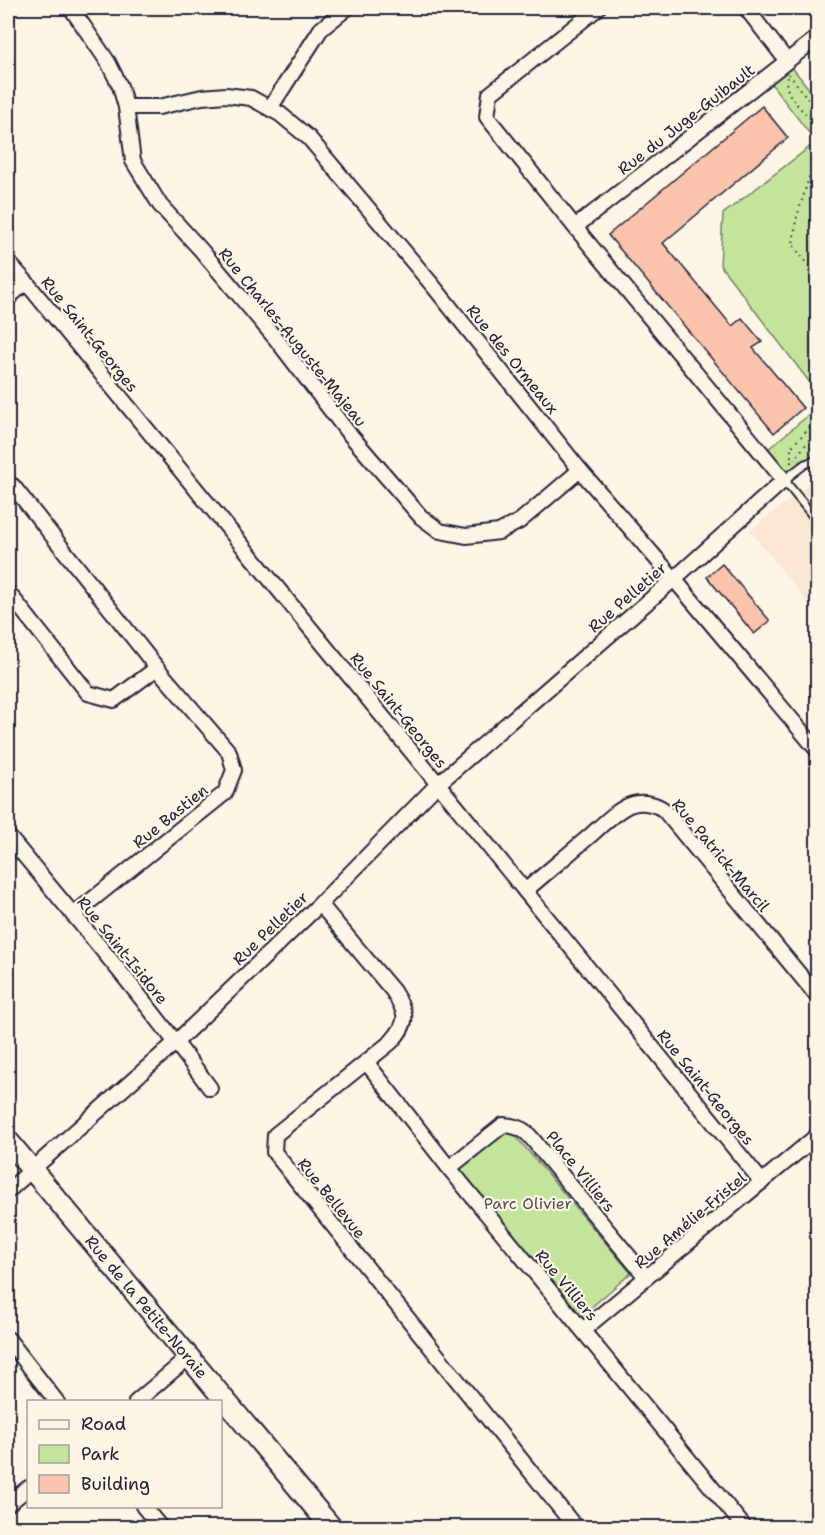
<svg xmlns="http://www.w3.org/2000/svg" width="825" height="1535" viewBox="0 0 825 1535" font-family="'Shantell Sans',sans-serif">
  <rect width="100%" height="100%" fill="#fcf5e5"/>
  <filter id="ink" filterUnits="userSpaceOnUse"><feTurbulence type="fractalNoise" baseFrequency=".0167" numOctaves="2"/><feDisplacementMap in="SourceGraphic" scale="12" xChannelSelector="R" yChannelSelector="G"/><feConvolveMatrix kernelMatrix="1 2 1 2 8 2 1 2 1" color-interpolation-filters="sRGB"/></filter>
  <g filter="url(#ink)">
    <polygon fill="#fbe6d4" points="817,477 817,614 750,531"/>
    <g fill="#c4e39b" stroke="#73826b" stroke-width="1.5">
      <polygon points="787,61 817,99 817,392 720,265 723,214 816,142 766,77"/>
      <polygon points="817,408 817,450 784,480 762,454"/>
      <polygon points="508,1127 631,1273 580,1317 456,1170"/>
    </g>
    <g fill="#f9c3ac" stroke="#22223b" stroke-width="1.5">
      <polygon points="762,106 788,138 663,243 732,326 742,318 762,342 753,348 803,408 774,433 608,235"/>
      <polygon points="722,564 770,621 754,634 707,577"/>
    </g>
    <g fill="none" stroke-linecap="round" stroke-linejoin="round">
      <defs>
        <polyline id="lane" points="818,460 805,464 784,480 818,522"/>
        <g id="street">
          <polyline points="71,8 108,62 120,86 126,107 133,161 160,205 201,250 276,339 346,430 421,517 440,531 466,536 499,532 520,521 580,470"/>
          <polyline points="746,8 787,61"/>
          <polyline points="126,107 159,107 202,97 226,95 251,98 280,114 309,138 434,287 580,470 674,579 818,751"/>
          <polyline points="270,108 321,29 347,8"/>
          <polyline points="575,227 818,37"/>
          <polyline points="8,262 26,282 438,784 762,1182"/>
          <polyline points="8,298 26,282"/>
          <polyline points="8,488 13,486 157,668 229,752 234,770 225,793 73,915"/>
          <polyline points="8,592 88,693 114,700 157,668"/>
          <path d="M 8,836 C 77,919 146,1001 210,1088"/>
          <path d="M 525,891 C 547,872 570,853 592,834 C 602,825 620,807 633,804 C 643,801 656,804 664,810 L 818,997"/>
          <path d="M 320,904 L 393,991 C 407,1014 410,1021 391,1042 L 275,1135 L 274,1152 L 576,1528"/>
          <polyline points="367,1063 449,1168 745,1528"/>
          <path d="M 449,1168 L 503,1125 C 524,1126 529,1134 541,1150 L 646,1277"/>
          <polyline points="8,1191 176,1042 320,904 438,784 674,579 784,480 575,227 487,117 490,94 598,8"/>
          <polyline points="583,1330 818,1135"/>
          <polyline points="8,1339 57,1402"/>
          <polyline points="136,1402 189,1357"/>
          <polyline points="8,1504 28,1488"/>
          <polyline points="143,1506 161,1528"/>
        </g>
        <g id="secondary">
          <path id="s1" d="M 8,1141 L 332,1528"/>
        </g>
      </defs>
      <use href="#lane" stroke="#22223b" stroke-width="11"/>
      <use href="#street" stroke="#22223b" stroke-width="18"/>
      <use href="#secondary" stroke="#22223b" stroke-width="24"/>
      <g stroke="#22223b" stroke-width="2" stroke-dasharray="1.5 4.5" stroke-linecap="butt">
        <polyline points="789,74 818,112"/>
        <path d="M 787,77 C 782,96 806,113 818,125"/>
        <polyline points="818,148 796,220 793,245 818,277"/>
        <polyline points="794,460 818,428"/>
        <polyline points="791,463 791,447 818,419"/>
      </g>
      <use href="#lane" stroke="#fcf5e5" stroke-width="7"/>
      <use href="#street" stroke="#fcf5e5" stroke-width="14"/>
      <use href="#secondary" stroke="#fcf5e5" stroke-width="20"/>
    </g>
  </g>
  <g text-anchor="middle" stroke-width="4.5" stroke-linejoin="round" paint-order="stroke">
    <g font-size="16" fill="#22223b" stroke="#fcf5e5">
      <text transform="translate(686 119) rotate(-38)" y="6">Rue du Juge-Guibault</text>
      <text transform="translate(90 334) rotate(51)" y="6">Rue Saint-Georges</text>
      <text transform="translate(293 337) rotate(51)" y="6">Rue Charles-Auguste-Majeau</text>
      <text transform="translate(513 359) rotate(51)" y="6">Rue des Ormeaux</text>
      <text transform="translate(627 597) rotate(-41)" y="6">Rue Pelletier</text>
      <text transform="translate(399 710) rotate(51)" y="6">Rue Saint-Georges</text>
      <text transform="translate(170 816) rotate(-39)" y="6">Rue Bastien</text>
      <text transform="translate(721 855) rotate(50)" y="6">Rue Patrick-Marcil</text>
      <text transform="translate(270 928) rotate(-44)" y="6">Rue Pelletier</text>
      <text transform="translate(123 950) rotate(51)" y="6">Rue Saint-Isidore</text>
      <text transform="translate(706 1087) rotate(51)" y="6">Rue Saint-Georges</text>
      <text transform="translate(581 1171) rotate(51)" y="6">Place Villiers</text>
      <text transform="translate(332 1198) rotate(51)" y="6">Rue Bellevue</text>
      <text transform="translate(690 1220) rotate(-40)" y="6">Rue Amélie-Fristel</text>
      <text transform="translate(567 1285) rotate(50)" y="6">Rue Villiers</text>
      <text dy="6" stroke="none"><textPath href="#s1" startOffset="216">Rue de la Petite-Noraie</textPath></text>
    </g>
    <g font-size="16" fill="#4a5253" stroke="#fcf5e5">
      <text x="528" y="1209">Parc Olivier</text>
    </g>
  </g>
  <rect width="825" height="1535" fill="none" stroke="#fcf5e5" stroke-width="30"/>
  <rect x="15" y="15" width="795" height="1505" fill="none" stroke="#22223b" stroke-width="2" filter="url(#ink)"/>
  <rect x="27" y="1400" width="195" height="108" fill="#fcf5e5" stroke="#a5a1a1" stroke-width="1.5"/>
  <rect x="39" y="1420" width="30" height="9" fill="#fcf5e5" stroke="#a5a1a1" stroke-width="1.5"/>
  <text x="81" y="1430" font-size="18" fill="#22223b">Road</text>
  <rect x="39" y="1445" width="30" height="18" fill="#c4e39b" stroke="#a5a1a1" stroke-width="1.5"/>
  <text x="81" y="1460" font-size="18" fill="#22223b">Park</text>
  <rect x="39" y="1475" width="30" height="18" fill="#f9c3ac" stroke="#a5a1a1" stroke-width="1.5"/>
  <text x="81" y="1490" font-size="18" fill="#22223b">Building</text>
</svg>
